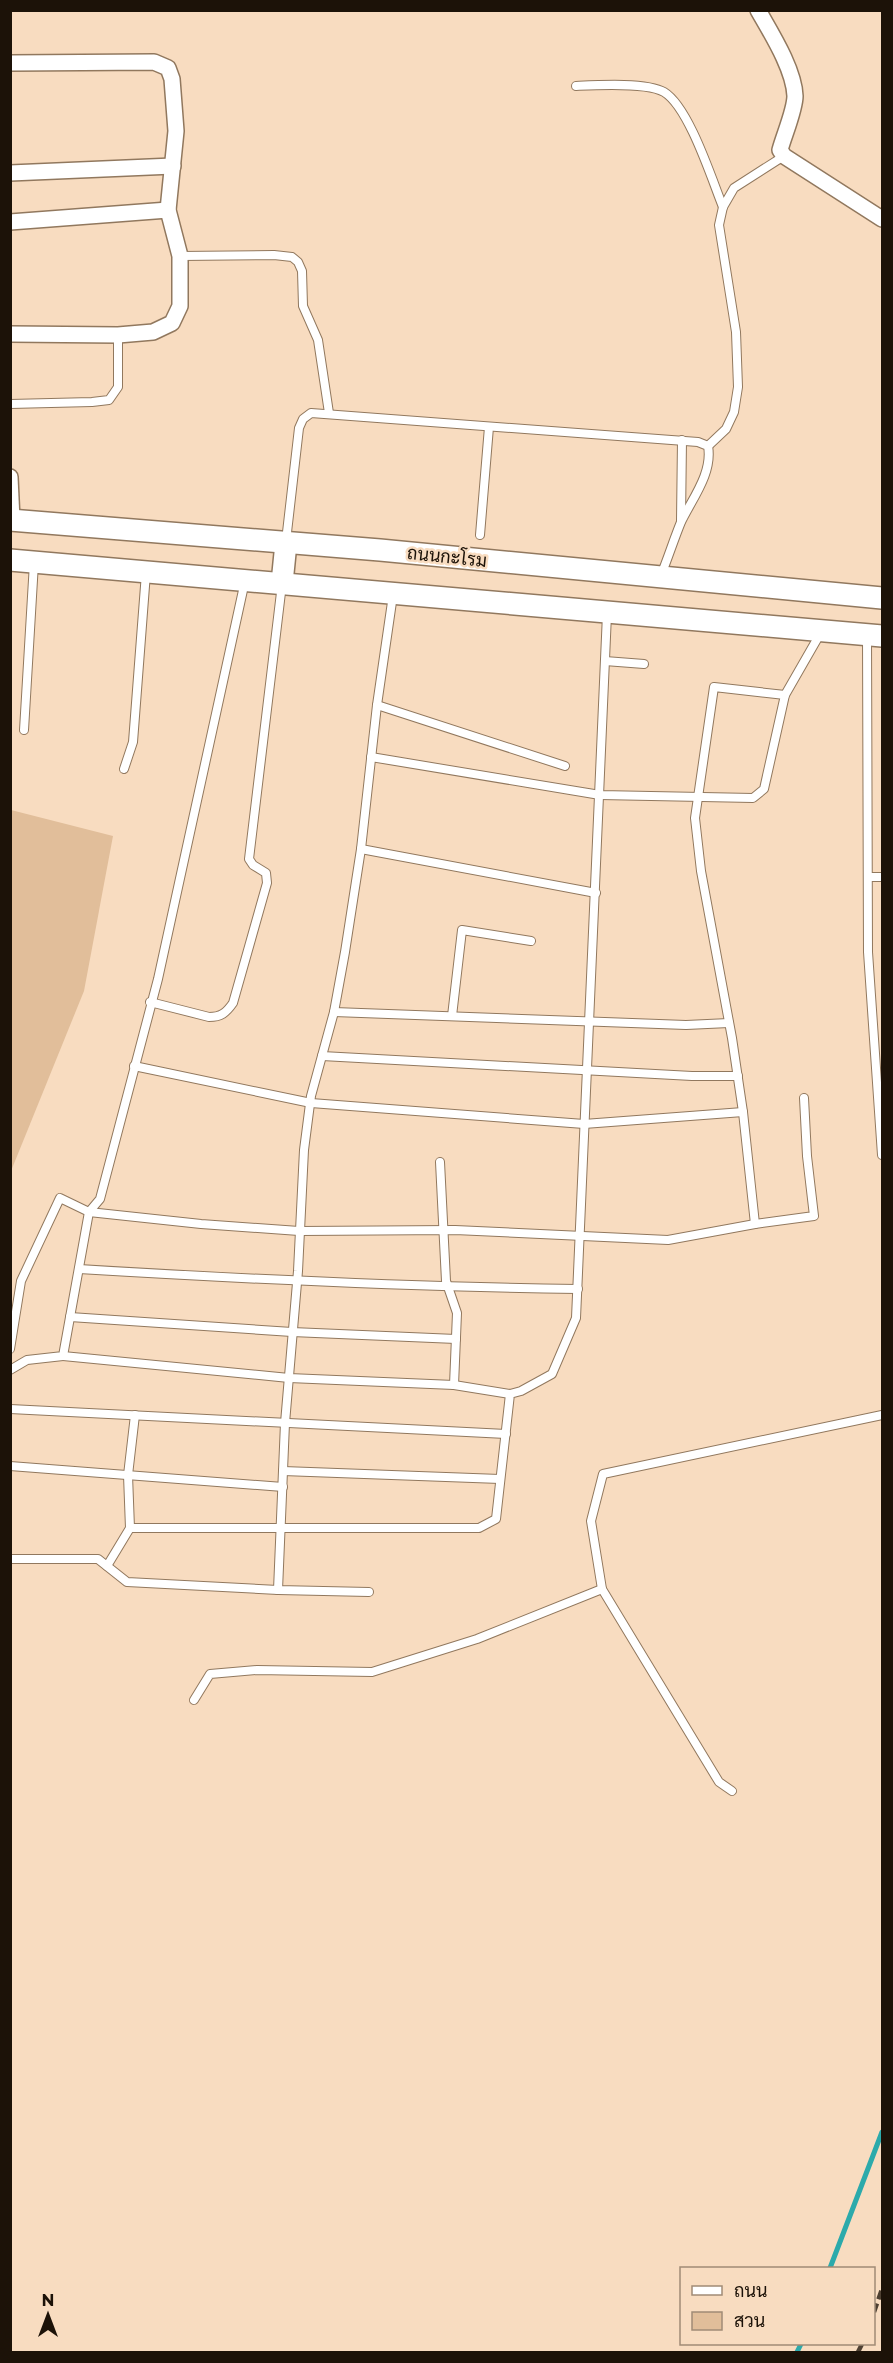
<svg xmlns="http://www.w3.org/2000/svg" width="893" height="2363" viewBox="0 0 893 2363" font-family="Montserrat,Sarabun,sans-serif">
  <rect width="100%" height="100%" fill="#f8dcc0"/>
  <polygon fill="#e1be9a" points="11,810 113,836 84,991 11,1171"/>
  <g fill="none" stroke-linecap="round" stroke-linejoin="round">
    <g stroke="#2caaab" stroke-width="5">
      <polyline points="830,2268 882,2132"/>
      <polyline points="797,2352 801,2344"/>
    </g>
    <defs>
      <g id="lane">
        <path d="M 576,86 C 597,85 647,82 664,92 C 689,107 712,180 723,207"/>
        <polyline points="180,256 274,255 292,257 298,262 302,271 303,306 318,340 329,413"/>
        <polyline points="10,404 92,402 109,400 118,387 118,335"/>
        <polyline points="708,446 726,429 734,412 738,387 736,332 719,225 723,207 734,188 784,156"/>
        <polyline points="681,521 682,440"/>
        <polyline points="480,535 489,427"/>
        <path d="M 286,541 L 299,428 L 303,419 L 311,413 L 698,442 L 708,446 C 713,473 692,499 681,522 C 674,539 668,558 661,575"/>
        <polyline points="867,635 868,952 882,1155"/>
        <polyline points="605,661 644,664"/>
        <polyline points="377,705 565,766"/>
        <polyline points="24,730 34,563"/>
        <polyline points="371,757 600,795 753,798 764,789 785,695 820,634"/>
        <polyline points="124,769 133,742 146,573"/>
        <polyline points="361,849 596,893"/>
        <polyline points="868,877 882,877"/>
        <path d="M 150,1002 L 209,1017 C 221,1017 226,1013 233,1003 L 267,883 L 266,873 L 253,865 L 249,859 L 282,584"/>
        <polyline points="334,1012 686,1025 729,1023"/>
        <polyline points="452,1016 462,930 531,941"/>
        <polyline points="322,1056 692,1076 738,1076"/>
        <polyline points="134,1066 311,1103 584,1124 743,1112"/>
        <polyline points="440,1162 446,1281 457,1313 454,1385"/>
        <polyline points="755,1224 743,1112 732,1038 701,871 695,818 714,687 785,695"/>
        <path d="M 79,1269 C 245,1279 411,1287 578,1289"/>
        <polyline points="70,1317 292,1332 456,1339"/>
        <polyline points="10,1349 21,1281 60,1198 89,1212 201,1224 299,1231 455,1230 668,1240 755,1224 814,1216 807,1156 804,1098"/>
        <polyline points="63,1356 289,1378 454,1385 510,1394"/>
        <polyline points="10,1370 27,1360 63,1356 89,1212 100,1199 158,979 245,581"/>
        <polyline points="10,1409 506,1434"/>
        <polyline points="135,1415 128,1475 130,1528 479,1528 496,1519 510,1394 521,1391 552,1374 576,1318 607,614"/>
        <polyline points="10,1466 283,1487"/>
        <polyline points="283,1471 500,1479"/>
        <polyline points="10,1559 98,1559 127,1582 278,1590 369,1592"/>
        <polyline points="107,1566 130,1528"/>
        <polyline points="278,1590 285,1423 298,1271 304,1150 311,1096 334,1012 345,952 361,849 377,705 393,595"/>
        <polyline points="194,1700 210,1674 257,1670 372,1672 477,1639 602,1589"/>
        <polyline points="732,1791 719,1782 602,1589 591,1521 603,1474 882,1415"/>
      </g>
      <g id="street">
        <path d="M 758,10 C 771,33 794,69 795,96 C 795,110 784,135 780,150 L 784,156 L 882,219"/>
        <polyline points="10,63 154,62 168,68 172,79 176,131 168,210 180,256 180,306 172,323 153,332 118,335 10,334"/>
        <polyline points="10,173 173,166"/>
        <polyline points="10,222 168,210"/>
        <polyline points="10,477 12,520"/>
      </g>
      <g id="secondary">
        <polyline points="10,520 380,550 882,598"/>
        <polyline points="10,560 882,636"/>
        <polyline points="282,583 286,543"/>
      </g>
    </defs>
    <use href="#lane" stroke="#91785e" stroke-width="10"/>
    <use href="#street" stroke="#91785e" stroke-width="18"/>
    <use href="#secondary" stroke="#91785e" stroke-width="24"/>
    <use href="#lane" stroke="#fff" stroke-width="8"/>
    <use href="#street" stroke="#fff" stroke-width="15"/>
    <use href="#secondary" stroke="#fff" stroke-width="21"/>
    <g stroke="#4e4032" stroke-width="4.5" stroke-dasharray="9 4.5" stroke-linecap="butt">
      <polyline points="874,2312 882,2289"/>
      <polyline points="858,2352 862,2344"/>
    </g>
  </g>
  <g text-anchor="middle" stroke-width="5" stroke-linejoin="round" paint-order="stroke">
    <g font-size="18" fill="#1c1208" stroke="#f8dcc0">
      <text transform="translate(447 557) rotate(6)" y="6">ถนนกะโรม</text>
    </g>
  </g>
  <rect width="893" height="2363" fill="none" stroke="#1c1208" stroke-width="24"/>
  <rect x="680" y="2267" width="195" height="78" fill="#f8dcc0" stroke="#a08b76" stroke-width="1.5"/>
  <rect x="692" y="2286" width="30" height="9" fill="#ffffff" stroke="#a08b76" stroke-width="1.5"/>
  <text x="734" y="2297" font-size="18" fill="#1c1208">ถนน</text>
  <rect x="692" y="2312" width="30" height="18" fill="#e1be9a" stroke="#a08b76" stroke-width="1.5"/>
  <text x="734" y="2327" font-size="18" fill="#1c1208">สวน</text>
  <g transform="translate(48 2315)" stroke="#f8dcc0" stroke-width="4.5" paint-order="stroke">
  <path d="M0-4.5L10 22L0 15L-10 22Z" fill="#1c1208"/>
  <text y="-9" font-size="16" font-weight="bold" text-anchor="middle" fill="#1c1208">N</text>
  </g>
</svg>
